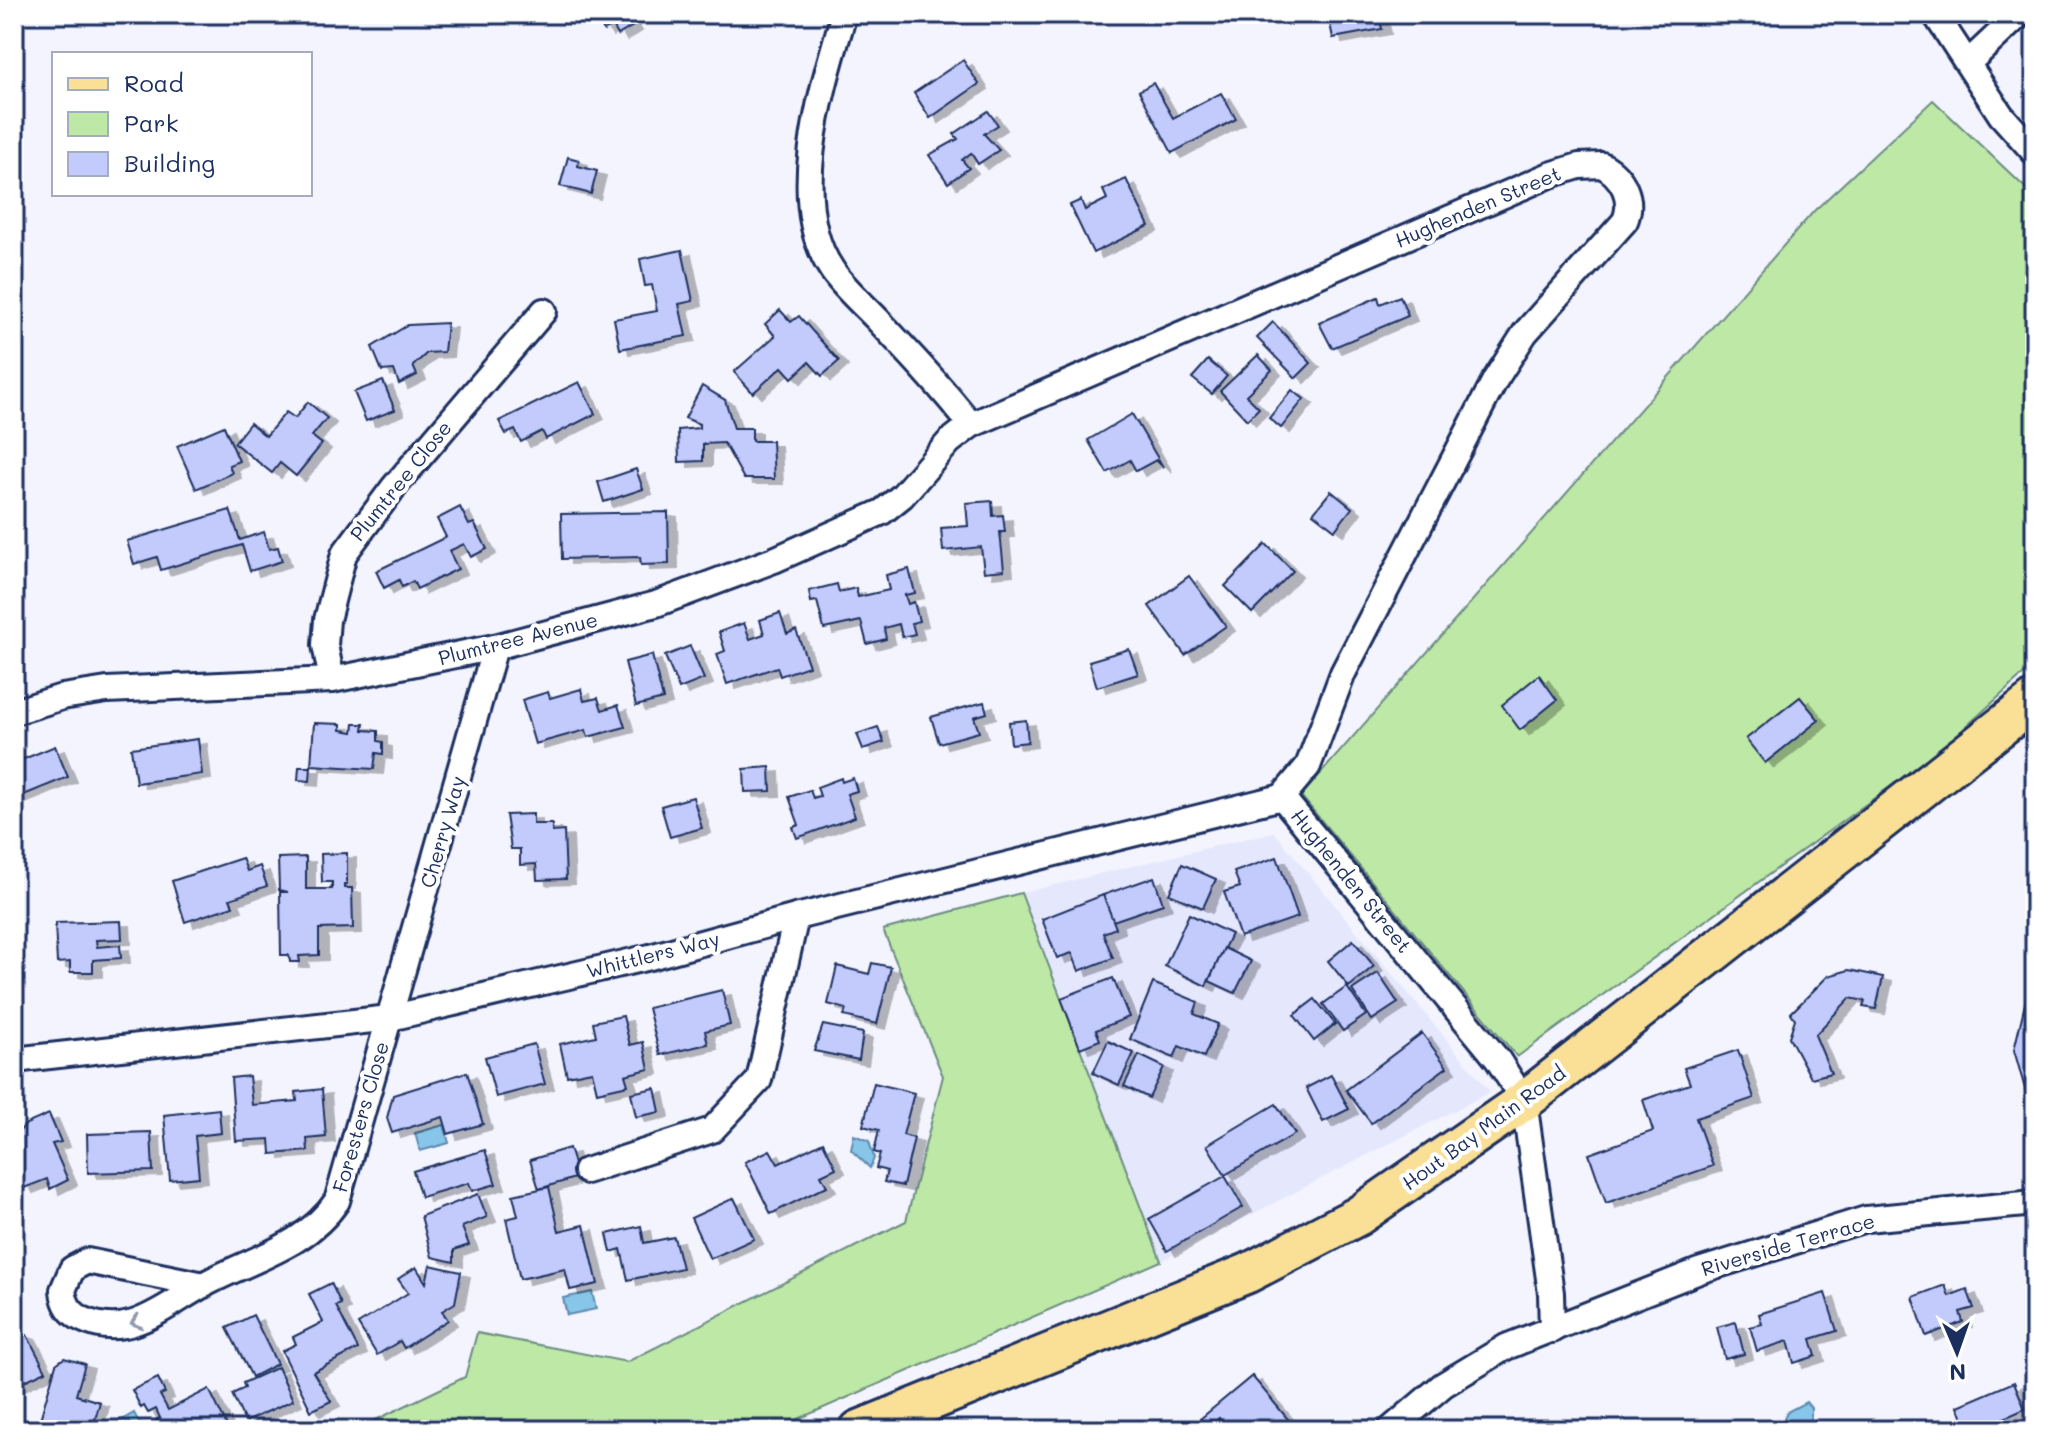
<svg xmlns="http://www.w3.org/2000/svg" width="2049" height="1444" viewBox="0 0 2049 1444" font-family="Mali,sans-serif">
  <defs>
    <filter id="shadow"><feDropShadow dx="9" dy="5" stdDeviation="0" flood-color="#0004"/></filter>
  </defs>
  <rect width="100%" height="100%" fill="#f3f4fe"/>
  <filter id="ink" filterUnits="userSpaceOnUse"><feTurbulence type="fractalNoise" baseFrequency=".0125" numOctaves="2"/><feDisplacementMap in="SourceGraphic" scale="16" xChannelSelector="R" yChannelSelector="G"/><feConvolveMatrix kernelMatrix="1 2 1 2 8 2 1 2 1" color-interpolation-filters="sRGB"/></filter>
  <g filter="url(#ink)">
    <polygon fill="#e5e7fd" points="1274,832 1490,1092 1161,1261 1021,893"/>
    <g fill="#bee8a5" stroke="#6c8c82" stroke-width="2">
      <polygon points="1933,100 2035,197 2035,664 1938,752 1517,1057 1301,796 1814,211"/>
      <polygon points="1021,893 1161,1261 773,1430 355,1430 465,1377 477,1333 627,1362 906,1221 943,1076 883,930"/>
    </g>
    <g fill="#88c6e9" stroke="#5c8ab1" stroke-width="2">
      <polygon points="444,1125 449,1143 420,1151 415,1133"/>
      <polygon points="854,1135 869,1141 874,1158 870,1168 851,1150"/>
      <polygon points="592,1292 596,1309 567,1315 563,1298"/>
      <polygon points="1806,1402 1811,1408 1811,1430 1790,1430 1784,1418 1787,1412"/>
      <polygon points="134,1413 142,1428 106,1430 106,1429"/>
    </g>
    <g fill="#c3cafc" stroke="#1b2f5e" stroke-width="2" filter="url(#shadow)">
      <polygon points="593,14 640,14 629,20 633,26 618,35 613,26 604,31"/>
      <polygon points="1328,14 1379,14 1382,29 1333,38"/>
      <polygon points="963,60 979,84 930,118 914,93"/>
      <polygon points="1153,83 1173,118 1221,93 1236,119 1172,153 1139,91"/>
      <polygon points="988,111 998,125 984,134 999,150 978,164 971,153 962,160 969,168 948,183 929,155 958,139 954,134"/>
      <polygon points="568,157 579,160 578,166 597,171 591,194 560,186"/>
      <polygon points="1126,179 1149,226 1093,253 1070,205 1081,200 1085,210 1107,199 1103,190"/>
      <polygon points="682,250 693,301 679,304 686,336 620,349 614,319 657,311 652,285 645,286 640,259"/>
      <polygon points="1400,296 1408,316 1332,348 1319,323 1378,297 1380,304"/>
      <polygon points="780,310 791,322 799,316 839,361 822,376 809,362 792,378 782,367 753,393 734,372 775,336 765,324"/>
      <polygon points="1273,322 1311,363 1296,378 1257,338"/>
      <polygon points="447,323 444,352 427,353 413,366 417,375 399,384 394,370 382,371 372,347 408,325"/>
      <polygon points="1258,355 1272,370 1246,395 1259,408 1247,420 1220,391"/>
      <polygon points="1208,360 1227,376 1212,394 1192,378"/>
      <polygon points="383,381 395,410 366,421 354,392"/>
      <polygon points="579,382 595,414 546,439 542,431 521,442 515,430 506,434 499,421"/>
      <polygon points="702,386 725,400 734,428 752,428 752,441 772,441 774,479 744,479 724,443 703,444 703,461 679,462 678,430 699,428 699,424 685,418"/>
      <polygon points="1292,390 1304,399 1281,428 1269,418"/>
      <polygon points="308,402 327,418 312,436 322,444 296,476 280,463 272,473 234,443 250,423 266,436 286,412 295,418"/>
      <polygon points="1132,414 1163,467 1156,460 1136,471 1130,460 1107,473 1088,440"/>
      <polygon points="224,426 239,461 229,465 232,473 196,489 177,446"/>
      <polygon points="636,469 643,489 604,502 598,482"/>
      <polygon points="1331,491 1352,508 1335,530 1313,513"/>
      <polygon points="992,501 993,516 1003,515 1005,532 1000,532 1004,570 984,572 981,547 943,551 941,528 968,526 966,503"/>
      <polygon points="460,507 469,525 474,523 487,549 471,557 464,544 449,551 458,569 417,589 413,581 402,587 399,580 384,588 376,571 446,537 437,519"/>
      <polygon points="230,510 240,540 264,532 269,549 278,547 282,561 250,571 242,545 161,570 157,557 134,564 127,541"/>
      <polygon points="668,512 669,564 641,565 640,557 562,559 561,514"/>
      <polygon points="1266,544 1293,571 1252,613 1225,586"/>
      <polygon points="909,569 915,593 905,595 908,604 914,602 919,621 912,623 915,634 902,637 899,624 884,628 886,639 867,644 861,621 824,629 817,601 811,602 809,591 837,584 839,592 856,588 858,597 889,590 886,575"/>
      <polygon points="1189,576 1226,626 1185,655 1149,606"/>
      <polygon points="780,613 787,634 796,630 809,666 780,676 777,667 727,684 717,654 725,651 719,632 744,623 750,639 764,634 760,620"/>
      <polygon points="690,646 704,679 679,689 665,656"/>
      <polygon points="1129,649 1138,674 1097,687 1089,661"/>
      <polygon points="652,655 663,699 636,706 625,662"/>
      <polygon points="1539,675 1557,700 1520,730 1502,705"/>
      <polygon points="581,689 584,701 598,698 602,710 618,705 625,727 588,737 586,730 535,744 522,700 548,692 550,698"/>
      <polygon points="1800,697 1819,720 1765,763 1746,739"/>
      <polygon points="984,702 987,713 974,717 979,732 939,743 931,717"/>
      <polygon points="1026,720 1028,742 1011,744 1009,722"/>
      <polygon points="314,723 341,724 341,730 353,732 354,724 364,724 363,730 378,731 378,741 383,742 383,754 376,753 374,769 311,765"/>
      <polygon points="878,727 884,742 863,749 857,734"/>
      <polygon points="198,739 202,774 136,783 131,748"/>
      <polygon points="55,746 68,777 14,799 14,763"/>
      <polygon points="299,767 311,767 310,781 298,780"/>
      <polygon points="770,767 771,791 745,792 744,769"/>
      <polygon points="841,778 842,782 853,778 857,791 847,794 855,817 797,838 793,827 799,825 789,797 810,790 813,798 820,796 817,787"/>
      <polygon points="693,797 702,828 670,837 661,806"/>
      <polygon points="533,814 533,824 552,824 552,832 564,831 566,879 537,880 536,864 520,865 520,849 511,849 506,815"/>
      <polygon points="347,853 347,884 344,884 344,888 352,888 353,928 319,929 319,955 299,956 300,962 290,962 289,955 281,955 280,892 288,892 279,890 278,858 306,857 306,889 332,889 332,882 322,882 321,854"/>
      <polygon points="1277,857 1298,917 1240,937 1224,892 1240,887 1234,872"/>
      <polygon points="242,858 247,871 260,866 267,886 230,899 233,906 185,922 172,881"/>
      <polygon points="1182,864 1216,879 1203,908 1169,894"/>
      <polygon points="1154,877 1163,904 1113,921 1103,895"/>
      <polygon points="1103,895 1116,928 1103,933 1113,958 1079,971 1072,953 1057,958 1042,919"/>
      <polygon points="1189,914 1231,934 1206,986 1165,966"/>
      <polygon points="121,921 122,939 96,940 97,947 120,945 121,958 93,960 93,972 70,972 70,962 57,963 55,923"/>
      <polygon points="1353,940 1374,966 1349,987 1328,961"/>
      <polygon points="1224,948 1251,961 1235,993 1209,981"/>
      <polygon points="872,963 891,967 877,1024 844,1016 846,1009 828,1004 837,966 869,974"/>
      <polygon points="1849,970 1883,977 1876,1009 1863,1007 1865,1001 1850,998 1815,1035 1831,1073 1811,1078 1789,1037 1795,1019 1791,1013 1828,976"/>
      <polygon points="1378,973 1398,1003 1372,1020 1352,990"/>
      <polygon points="1113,978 1129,1017 1096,1030 1100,1040 1080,1048 1061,998"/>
      <polygon points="1153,983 1198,1002 1194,1014 1218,1024 1204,1057 1179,1046 1174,1058 1130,1039"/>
      <polygon points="1347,987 1366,1015 1343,1031 1323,1004"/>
      <polygon points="2035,989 2035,1108 2029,1103 2014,1050 2028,991"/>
      <polygon points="722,990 730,1025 705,1031 708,1044 660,1055 648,1008"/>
      <polygon points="1315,999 1335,1024 1314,1041 1294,1015"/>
      <polygon points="623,1016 630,1045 643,1042 649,1069 625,1075 628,1085 597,1092 592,1071 567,1076 560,1044 596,1036 593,1022"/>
      <polygon points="823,1025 863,1033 859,1060 814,1051"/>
      <polygon points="1422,1033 1447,1067 1371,1123 1346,1090"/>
      <polygon points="1108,1041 1134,1053 1119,1085 1093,1073"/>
      <polygon points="534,1044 545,1084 496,1097 485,1057"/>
      <polygon points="1738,1050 1754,1098 1696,1118 1713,1166 1606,1203 1589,1154 1653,1131 1643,1100 1690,1084 1684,1068"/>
      <polygon points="1139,1055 1164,1067 1149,1098 1124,1086"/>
      <polygon points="467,1072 483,1124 448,1134 443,1117 392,1133 387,1118 393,1095"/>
      <polygon points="1331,1075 1349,1109 1323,1122 1306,1088"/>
      <polygon points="249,1076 252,1105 297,1101 296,1092 322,1089 326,1137 307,1139 308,1151 271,1154 270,1139 236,1141 231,1078"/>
      <polygon points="874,1083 914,1093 903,1135 914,1138 903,1186 884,1182 887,1171 876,1168 880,1154 874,1152 879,1130 863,1126"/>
      <polygon points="655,1088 660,1112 636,1117 631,1093"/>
      <polygon points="1276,1104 1295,1134 1225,1175 1207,1145"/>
      <polygon points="219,1109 221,1133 195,1136 199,1177 170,1180 164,1115"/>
      <polygon points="49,1114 61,1142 52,1144 68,1180 50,1189 47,1179 24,1188 14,1166 14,1137 26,1124"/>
      <polygon points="151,1132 153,1171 88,1173 87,1134"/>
      <polygon points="823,1142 836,1168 821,1175 827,1186 771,1214 745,1162 770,1150 778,1164"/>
      <polygon points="569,1148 578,1177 539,1189 530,1160"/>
      <polygon points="485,1150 496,1184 472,1191 469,1183 421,1197 413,1171"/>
      <polygon points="1225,1176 1243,1207 1167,1251 1149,1219"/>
      <polygon points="549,1187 559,1231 584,1225 598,1284 570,1290 565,1269 520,1279 506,1219 518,1216 513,1195"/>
      <polygon points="478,1194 487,1217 462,1227 469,1245 454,1250 454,1262 432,1257 421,1216"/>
      <polygon points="734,1198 754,1239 710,1259 691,1218"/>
      <polygon points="641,1226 644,1243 674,1237 682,1268 628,1280 621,1249 611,1252 607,1234"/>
      <polygon points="430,1265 461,1272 455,1303 442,1311 448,1320 404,1348 400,1341 377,1355 358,1324 408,1293 398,1279 416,1267 426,1283"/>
      <polygon points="331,1283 341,1304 336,1306 358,1349 313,1372 331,1401 311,1411 282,1351 296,1344 293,1337 323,1322 309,1294"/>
      <polygon points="1945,1285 1949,1296 1967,1289 1974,1308 1960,1312 1963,1322 1926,1336 1913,1297"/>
      <polygon points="1825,1293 1837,1331 1811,1339 1816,1356 1794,1363 1788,1341 1757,1351 1750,1327 1762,1324 1759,1314"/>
      <polygon points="253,1315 277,1364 252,1377 227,1328"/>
      <polygon points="1736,1322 1744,1354 1725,1359 1717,1327"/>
      <polygon points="14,1331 27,1335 46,1371 14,1386"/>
      <polygon points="64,1358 85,1364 76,1395 100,1402 92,1430 37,1430 56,1364"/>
      <polygon points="278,1367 293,1400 245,1422 232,1394 245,1388 243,1383"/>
      <polygon points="1252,1376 1297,1430 1229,1430 1219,1418 1208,1428 1200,1419"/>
      <polygon points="158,1378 165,1393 160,1395 168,1410 209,1389 229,1430 156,1430 160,1428 156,1420 160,1418 156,1409 148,1413 144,1406 141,1408 132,1390"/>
      <polygon points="2014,1382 2025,1409 1977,1430 1968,1430 1958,1406"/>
    </g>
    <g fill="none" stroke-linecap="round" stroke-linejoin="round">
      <defs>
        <g id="street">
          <path d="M 844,14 C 823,86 785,201 832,270 C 844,288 863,304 878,320 C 910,354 942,388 971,425"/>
          <polyline points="1935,14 2001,115 2035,153"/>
          <polyline points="1968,63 2020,14"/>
          <polyline points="332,680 325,645 327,620 344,554 394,487 544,311"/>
          <path d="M 14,712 L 62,697 L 107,690 L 332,680 L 495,647 L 656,604 L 774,560 L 882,512 L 902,496 L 949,442 L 971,425 L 1550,175 L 1579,166 L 1602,165 C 1623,176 1634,199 1625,221 L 1525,333 L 1495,380 L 1343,673 L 1308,766 L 1282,797 L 1498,1060 L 1524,1101 L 1551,1293 L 1552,1330"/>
          <polyline points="14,1060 390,1018 650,957 796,917 1282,797"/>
          <polyline points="586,1171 712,1130 759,1080 796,917"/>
          <path d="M 204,1285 L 87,1261 L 72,1269 L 63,1290 C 64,1303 70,1313 82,1319 C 129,1342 165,1305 205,1284 C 251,1259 306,1247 337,1201 L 495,647"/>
          <polyline points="1390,1430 1443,1385 1506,1347 1699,1271 1866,1219 2035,1203"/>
        </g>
        <polyline id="primary" points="859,1430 1248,1273 1358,1216 1524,1101 2035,700"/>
      </defs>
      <use href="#street" stroke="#1b2f5e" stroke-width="30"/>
      <use href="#primary" stroke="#1b2f5e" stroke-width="44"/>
      <use href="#street" stroke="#fff" stroke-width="24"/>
      <use href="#primary" stroke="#fadf96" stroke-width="38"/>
    </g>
    <defs><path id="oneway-chevron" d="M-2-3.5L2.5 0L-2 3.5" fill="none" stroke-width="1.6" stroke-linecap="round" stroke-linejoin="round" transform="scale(2)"/></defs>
    <use stroke="#8d97ae" href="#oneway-chevron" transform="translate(136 1322) rotate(164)"/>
  </g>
  <g text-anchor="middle" stroke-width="8" stroke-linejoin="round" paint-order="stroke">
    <g font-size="20" fill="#1b2f5e" stroke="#fff">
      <text transform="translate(1478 207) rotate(-23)" y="7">Hughenden Street</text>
      <text transform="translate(401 481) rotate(-51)" y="7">Plumtree Close</text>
      <text transform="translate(518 639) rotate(-14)" y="7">Plumtree Avenue</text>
      <text transform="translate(443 832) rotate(-74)" y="7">Cherry Way</text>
      <text transform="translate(1351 881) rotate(51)" y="7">Hughenden Street</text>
      <text transform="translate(653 955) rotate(-14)" y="7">Whittlers Way</text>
      <text transform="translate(361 1117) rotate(-74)" y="7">Foresters Close</text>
      <text transform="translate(1484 1128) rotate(-36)" y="7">Hout Bay Main Road</text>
      <text transform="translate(1788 1245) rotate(-16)" y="7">Riverside Terrace</text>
    </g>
  </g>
  <rect width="2049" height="1444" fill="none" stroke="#fff" stroke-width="48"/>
  <rect x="24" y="24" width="2001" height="1396" fill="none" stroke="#1b2f5e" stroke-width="3" filter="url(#ink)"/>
  <rect x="52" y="52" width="260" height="144" fill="#ffffff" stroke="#a4acbf" stroke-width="2"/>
  <rect x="68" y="78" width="40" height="12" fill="#fadf96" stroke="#a4acbf" stroke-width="2"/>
  <text x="124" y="92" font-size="24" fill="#1b2f5e">Road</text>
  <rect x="68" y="112" width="40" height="24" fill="#bee8a5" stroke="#a4acbf" stroke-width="2"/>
  <text x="124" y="132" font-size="24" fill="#1b2f5e">Park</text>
  <rect x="68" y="152" width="40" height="24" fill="#c3cafc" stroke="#a4acbf" stroke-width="2"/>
  <text x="124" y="172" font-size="24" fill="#1b2f5e">Building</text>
  <g transform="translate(1957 1352) rotate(178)" stroke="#ffffff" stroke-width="6" paint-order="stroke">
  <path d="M0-6L14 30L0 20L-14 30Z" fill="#1b2f5e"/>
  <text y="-12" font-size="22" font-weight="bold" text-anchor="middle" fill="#1b2f5e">N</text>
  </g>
</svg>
